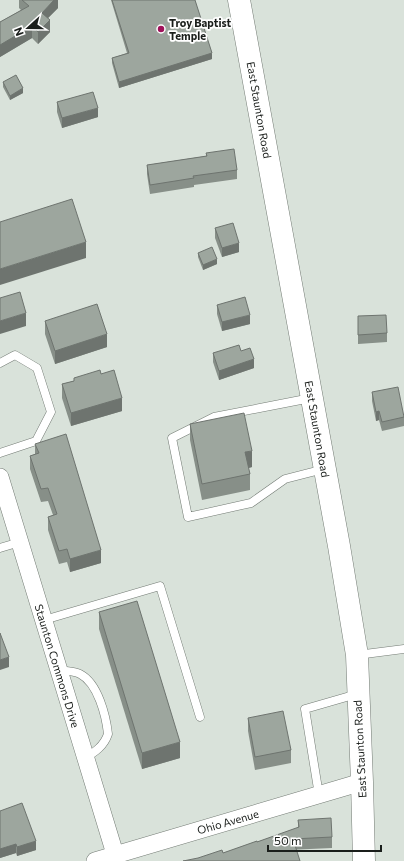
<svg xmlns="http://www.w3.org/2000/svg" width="404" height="861" viewBox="0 0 404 861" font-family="Commissioner,sans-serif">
  <rect width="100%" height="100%" fill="#d9e2da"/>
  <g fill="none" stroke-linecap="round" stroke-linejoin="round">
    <defs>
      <g id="lane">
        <polyline points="0,363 15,355 37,368 51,412 36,441 0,453"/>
        <polyline points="311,398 214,417 172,438 188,517 251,503 285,479 324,469"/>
        <polyline points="0,548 20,542"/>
        <polyline points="44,620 160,586 200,717"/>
        <polyline points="357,655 404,649"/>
        <path d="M 59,670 C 66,671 74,671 80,674 C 98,683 106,716 108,734 C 104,746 95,752 85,758"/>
        <polyline points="319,795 305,709 357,694"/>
      </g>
      <g id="street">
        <polyline points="0,477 115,854"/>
        <polyline points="95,861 362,782"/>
      </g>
      <polyline id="secondary" points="239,0 339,546 357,655 362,782 364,861"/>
    </defs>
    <use href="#lane" stroke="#737b74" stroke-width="9"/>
    <use href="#street" stroke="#737b74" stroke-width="18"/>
    <use href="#secondary" stroke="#737b74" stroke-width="23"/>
    <use href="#lane" stroke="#fff" stroke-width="8"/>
    <use href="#street" stroke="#fff" stroke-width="17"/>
    <use href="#secondary" stroke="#fff" stroke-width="22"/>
  </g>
  <g fill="#878f88">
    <polygon points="19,0 58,0 58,8 48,18 50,32 38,44 32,38 0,57 0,22 21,10 19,8"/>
    <polygon points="111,0 195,0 212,59 119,88 112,63 112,58 127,53"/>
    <polygon points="3,82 23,93 10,100 3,87"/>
    <polygon points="57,102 98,117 62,128 57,112"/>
    <polygon points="206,153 237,170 237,179 194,185 194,187 150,194 147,174 147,165 206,156"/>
    <polygon points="215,228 239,252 222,257 215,238"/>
    <polygon points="198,253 217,264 203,270 198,257"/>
    <polygon points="217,305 250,324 222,331 217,314"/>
    <polygon points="358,316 387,333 387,342 358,344"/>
    <polygon points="45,321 107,347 55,364 45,334"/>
    <polygon points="241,351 254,368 219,380 213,362 213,353"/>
    <polygon points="101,374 122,411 71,426 62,398 62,384"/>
    <polygon points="372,392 404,417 404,426 382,431 379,420 376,421 372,401"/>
    <polygon points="190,424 252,467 248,468 250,474 250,490 202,500 190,440"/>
    <polygon points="35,444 101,563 70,572 67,562 59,564 48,530 48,517 53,515 48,501 41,502 30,469 30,456 35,454"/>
    <polygon points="99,612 180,758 142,769 99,629"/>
    <polygon points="248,718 291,750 291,763 255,770 248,731"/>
    <polygon points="0,811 36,850 17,856 16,853 0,858"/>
    <polygon points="298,820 332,837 332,848 223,853 257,842 298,828"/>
  </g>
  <g fill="#6e746f">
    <polygon points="54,0 58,0 58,8 42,24 42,13"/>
    <polygon points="50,20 50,32 38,44 38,32"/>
    <polygon points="32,26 32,38 0,57 0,45"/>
    <polygon points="212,53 212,59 119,88 119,82"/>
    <polygon points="23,88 23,93 10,100 10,96"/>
    <polygon points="98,108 98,117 62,128 62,118"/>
    <polygon points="86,242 86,258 0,285 0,269"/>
    <polygon points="239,243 239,252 222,257 222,248"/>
    <polygon points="217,259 217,264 203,270 203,265"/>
    <polygon points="26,313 26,326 0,334 0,321"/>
    <polygon points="250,315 250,324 222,331 222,322"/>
    <polygon points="107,334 107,347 55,364 55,351"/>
    <polygon points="254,359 254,368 219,380 219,371"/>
    <polygon points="122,398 122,411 71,426 71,413"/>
    <polygon points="379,411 379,420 376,421 376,412"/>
    <polygon points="252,451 252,467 245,469 245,452"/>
    <polygon points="101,550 101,563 70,572 70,559"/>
    <polygon points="9,657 9,667 0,670 0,660"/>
    <polygon points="180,742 180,758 142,769 142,753"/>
    <polygon points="36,841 36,850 17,856 17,847"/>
    <polygon points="16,844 16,853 0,858 0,849"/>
  </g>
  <g fill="#9da69e" stroke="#6e746f">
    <polygon points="22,0 54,0 42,13 50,20 38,32 32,26 0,45 0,22 29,6"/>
    <polygon points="112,0 195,0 212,53 119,82 112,58 129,53"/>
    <polygon points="16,75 23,88 10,96 3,82"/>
    <polygon points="93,92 98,108 62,118 57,102"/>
    <polygon points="234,149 237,170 193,176 194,178 150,185 147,165 207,156 206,153"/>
    <polygon points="72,199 86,242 0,269 0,222"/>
    <polygon points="233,223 239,243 222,248 215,228"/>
    <polygon points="212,247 217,259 203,265 198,253"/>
    <polygon points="20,292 26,313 0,321 0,298"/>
    <polygon points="245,297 250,315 222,322 217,305"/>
    <polygon points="97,304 107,334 55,351 45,321"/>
    <polygon points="386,315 387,333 358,335 358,316"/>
    <polygon points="239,345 241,351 250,348 254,359 219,371 213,353"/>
    <polygon points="100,370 101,374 114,370 122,398 71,413 62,384 74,381 74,378"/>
    <polygon points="398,387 404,417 382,422 379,411 376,412 372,392"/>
    <polygon points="244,413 252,451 245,452 250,474 202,484 190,424"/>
    <polygon points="66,434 101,550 70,559 67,549 59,551 48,517 57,514 48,488 41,489 30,456 39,453 35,444"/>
    <polygon points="137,601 180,742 142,753 99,612"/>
    <polygon points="0,633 9,657 0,660"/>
    <polygon points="283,711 291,750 255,757 248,718"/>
    <polygon points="22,803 36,841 17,847 16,844 0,849 0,811"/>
    <polygon points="331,818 332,837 293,839 300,861 183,861 198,858 222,850 223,853 257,841 257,842 299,827 298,820"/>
  </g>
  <circle fill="#a0115a" stroke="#fff" stroke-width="1.5" cx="161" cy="29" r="4"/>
  <g text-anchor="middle" stroke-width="3.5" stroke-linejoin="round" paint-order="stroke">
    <g font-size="11" font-weight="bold" fill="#1a1e1b" stroke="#fff" text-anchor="start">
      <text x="169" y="27">Troy Baptist<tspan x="169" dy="13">Temple</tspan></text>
    </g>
    <g font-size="11" fill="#1a1e1b" stroke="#fff">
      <text transform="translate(259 110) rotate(80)" y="4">East Staunton Road</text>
      <text transform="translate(317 429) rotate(80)" y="4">East Staunton Road</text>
      <text transform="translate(57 666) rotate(73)" y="4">Staunton Commons Drive</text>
      <text transform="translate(360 749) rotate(-93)" y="4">East Staunton Road</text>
      <text transform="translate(228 822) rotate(-16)" y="4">Ohio Avenue</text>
    </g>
  </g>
  <g transform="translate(28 28) rotate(249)" stroke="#ffffff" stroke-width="3" paint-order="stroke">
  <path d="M0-3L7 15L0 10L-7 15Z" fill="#1a1e1b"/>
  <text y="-6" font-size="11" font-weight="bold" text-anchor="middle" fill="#1a1e1b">N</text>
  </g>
  <path d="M268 845v6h113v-6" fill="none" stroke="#1a1e1b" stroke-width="2"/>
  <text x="274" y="845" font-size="12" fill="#1a1e1b" stroke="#ffffff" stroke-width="3" paint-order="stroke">50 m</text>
</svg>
